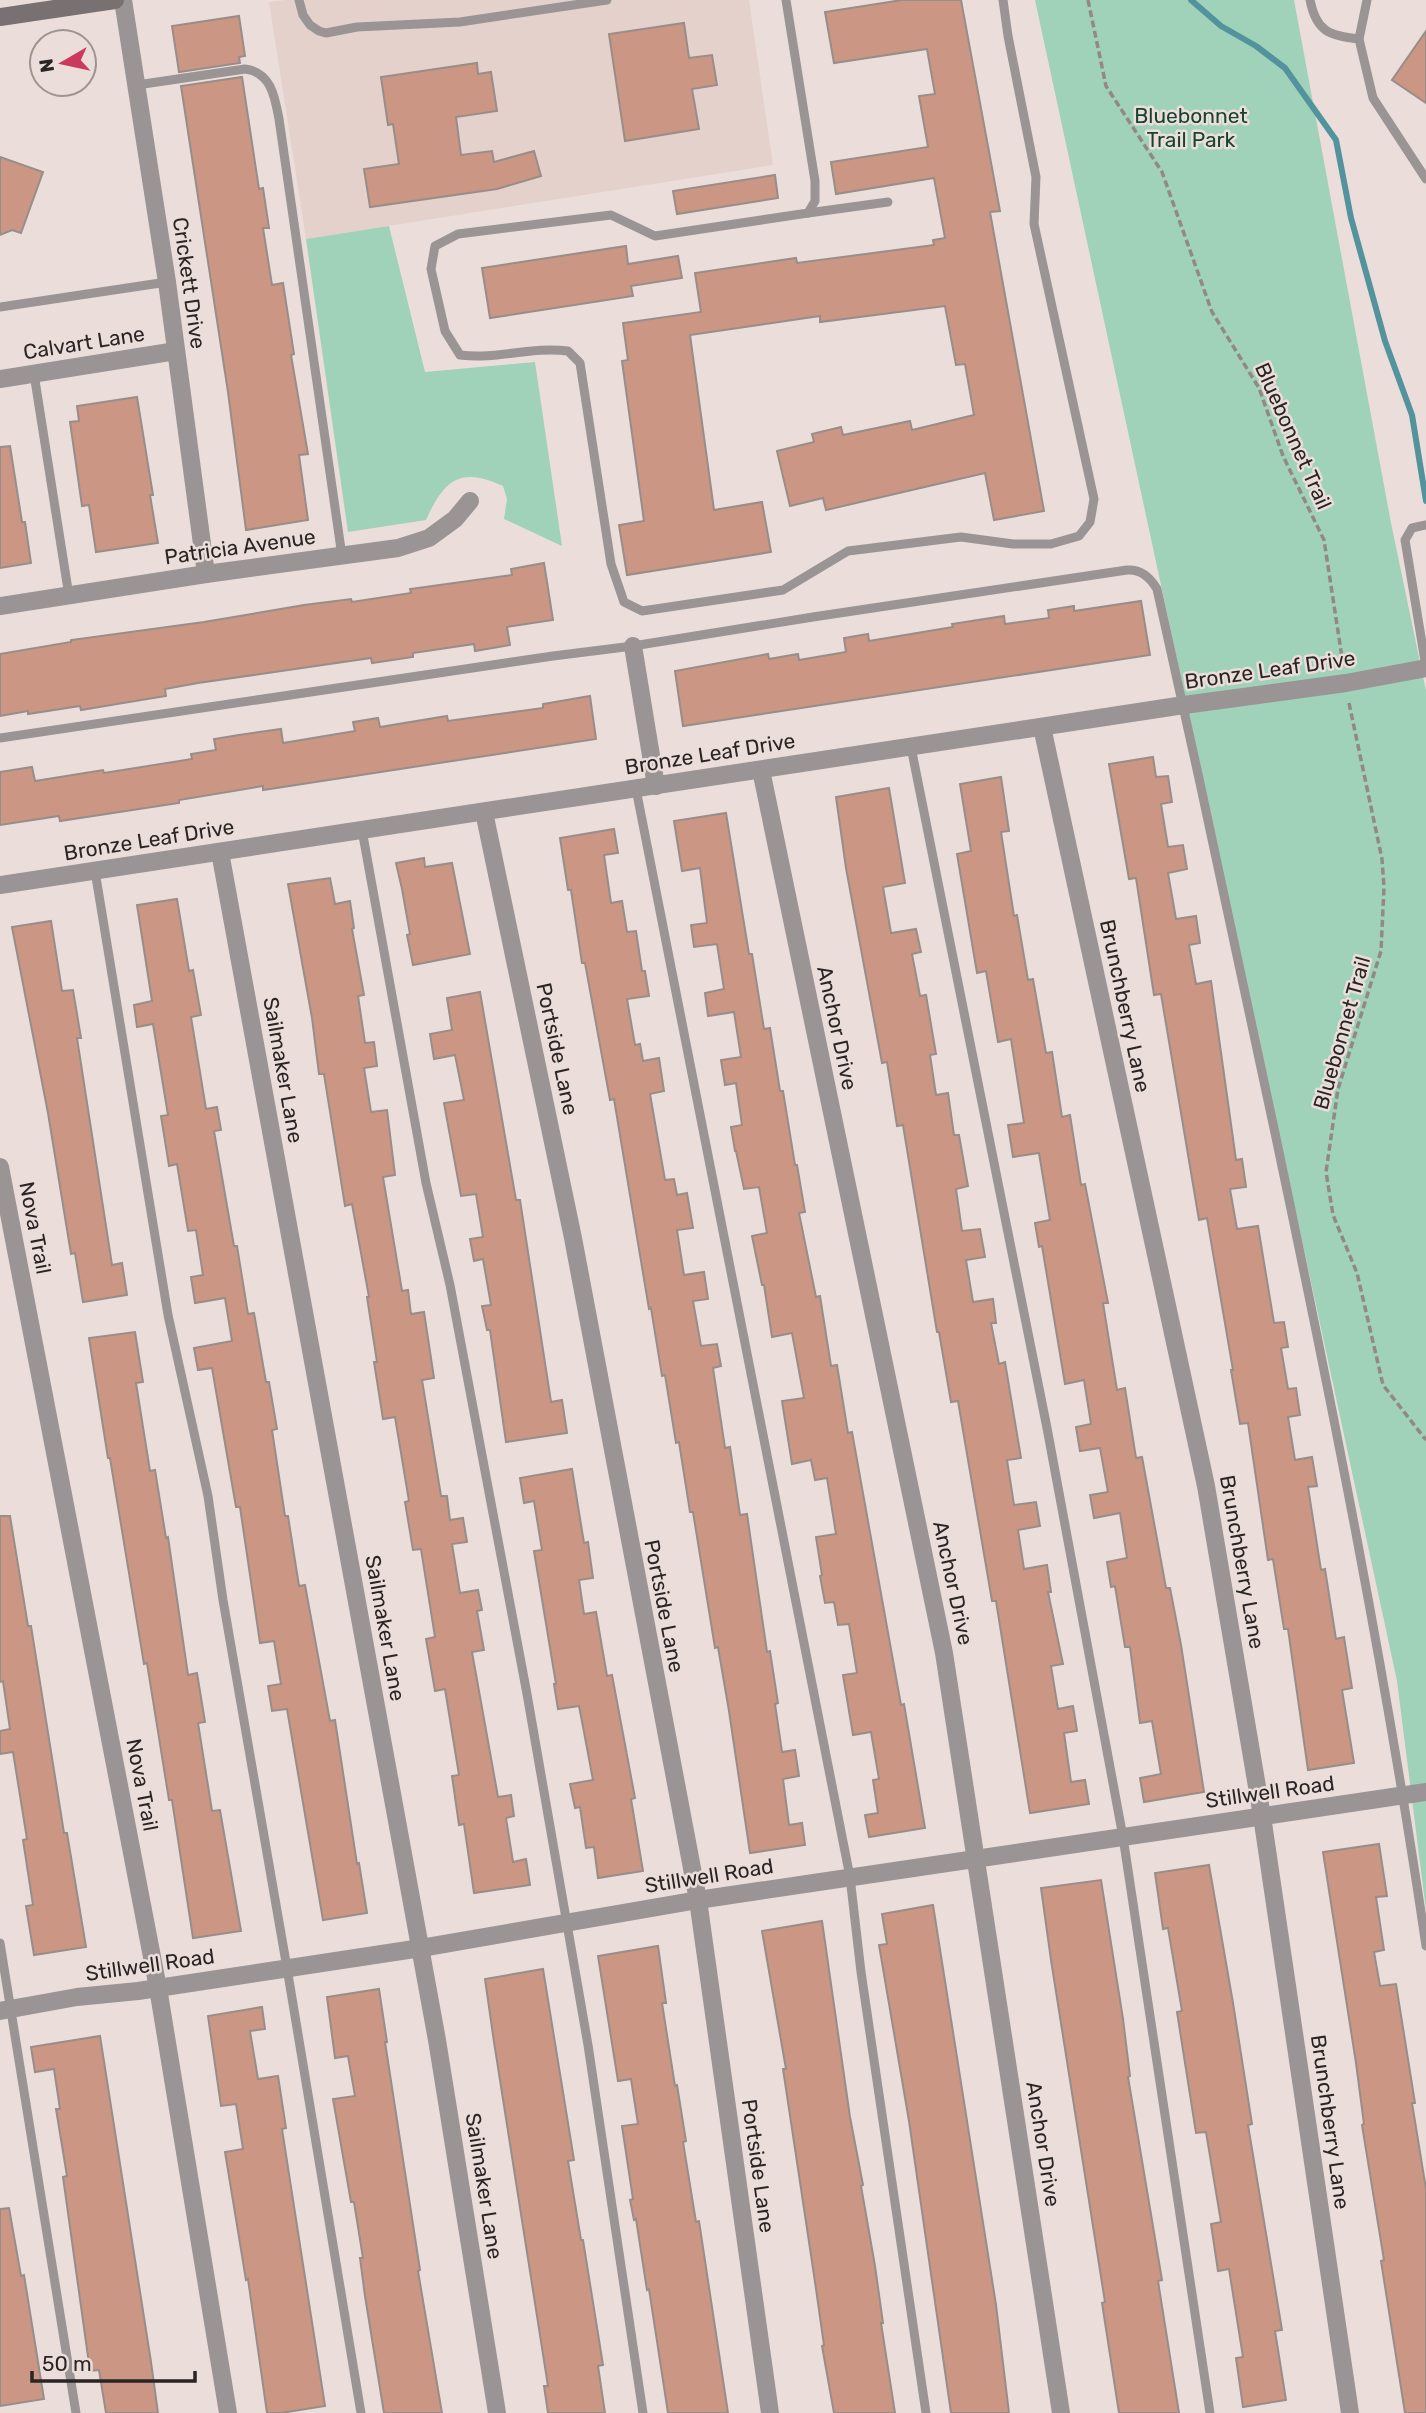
<svg xmlns="http://www.w3.org/2000/svg" width="1426" height="2413" viewBox="0 0 1426 2413" font-family="Rubik,sans-serif">
  <rect width="100%" height="100%" fill="#ebdeda"/>
  <polygon fill="#e5d1cb" points="286,0 749,0 773,165 306,239 269,2"/>
  <g fill="#a0d1b9">
    <polygon points="1035,0 1294,0 1391,523 1426,691 1426,1910 1397,1681"/>
    <path d="M 389,226 L 425,372 L 535,362 L 562,546 L 504,519 L 507,499 L 503,486 C 460,466 444,480 426,520 L 348,532 L 306,239 Z"/>
  </g>
  <g fill="none" stroke-linecap="round" stroke-linejoin="round">
    <polyline stroke="#52939e" stroke-width="6" points="1191,0 1221,26 1256,46 1285,68 1336,140 1351,218 1385,341 1412,415 1426,501"/>
  </g>
  <g fill="#cb9784" stroke="#988d89" stroke-width="2">
    <polygon points="902,0 961,0 1000,211 990,212 1044,511 994,520 985,473 826,510 823,498 790,506 777,451 814,442 812,434 841,427 843,435 910,421 912,430 974,415 965,364 956,365 945,306 820,322 820,316 690,335 714,510 762,502 771,552 627,575 619,525 644,521 622,361 628,360 623,323 701,312 695,273 796,258 797,263 934,245 933,240 945,238 934,178 836,194 831,162 928,147 919,96 935,94 927,49 834,63 825,12"/>
    <polygon points="239,16 245,56 239,57 240,63 179,72 172,26"/>
    <polygon points="684,23 689,58 712,55 717,85 692,89 699,129 625,141 609,34"/>
    <polygon points="1426,31 1426,103 1392,80"/>
    <polygon points="477,63 478,74 491,72 497,111 456,117 461,155 492,151 494,162 534,151 541,176 497,189 370,207 364,169 399,164 393,124 388,125 381,77"/>
    <polygon points="242,77 259,189 263,188 269,228 263,228 272,285 283,283 294,354 291,355 308,454 299,455 308,520 246,530 228,392 181,86"/>
    <polygon points="0,157 43,172 21,233 12,230 0,235"/>
    <polygon points="775,175 778,198 677,214 673,191"/>
    <polygon points="626,246 628,264 678,256 682,278 631,286 633,296 490,318 482,268"/>
    <polygon points="137,397 153,495 150,495 158,543 96,552 89,505 82,506 70,422 79,421 77,406"/>
    <polygon points="10,446 22,522 25,522 31,563 0,568 0,447"/>
    <polygon points="544,563 553,620 507,627 510,645 475,651 474,644 413,653 413,657 372,663 371,658 198,683 165,689 166,696 117,704 81,710 80,706 28,714 28,711 0,716 0,654 71,642 71,640 204,622 304,605 351,599 352,602 411,593 410,589 512,575 511,569"/>
    <polygon points="1141,601 1150,655 683,726 675,671 768,654 769,659 798,654 799,660 846,652 844,638 868,634 869,641 953,627 952,624 1004,616 1005,624 1049,618 1048,610 1074,606 1074,611"/>
    <polygon points="590,696 596,739 263,790 263,786 179,800 179,803 60,821 59,816 0,825 0,772 32,767 35,781 103,770 104,773 192,759 191,754 216,750 214,739 239,735 281,729 283,743 355,731 353,722 378,718 380,727 447,716 448,721 543,708 543,704"/>
    <polygon points="1153,757 1156,777 1168,776 1172,802 1161,804 1168,847 1183,845 1187,869 1168,873 1176,919 1196,916 1200,943 1189,945 1196,984 1211,981 1236,1160 1242,1159 1246,1187 1230,1189 1237,1229 1258,1226 1274,1323 1284,1322 1288,1347 1281,1348 1288,1389 1296,1388 1300,1415 1288,1417 1295,1460 1312,1457 1317,1486 1308,1487 1321,1570 1325,1569 1336,1639 1344,1637 1352,1688 1342,1690 1354,1763 1308,1770 1288,1629 1284,1629 1273,1559 1268,1560 1248,1423 1240,1424 1231,1370 1233,1370 1207,1218 1199,1220 1161,994 1154,995 1136,878 1129,879 1109,764"/>
    <polygon points="1001,777 1009,831 1001,832 1014,916 1017,915 1028,980 1033,979 1046,1053 1052,1052 1062,1117 1070,1115 1081,1185 1085,1184 1108,1303 1103,1303 1117,1390 1125,1388 1136,1458 1142,1457 1166,1588 1170,1588 1181,1645 1204,1792 1144,1802 1140,1778 1161,1774 1152,1721 1140,1723 1130,1647 1125,1647 1115,1586 1111,1587 1107,1562 1127,1558 1120,1513 1094,1518 1090,1495 1108,1492 1100,1448 1080,1451 1076,1427 1091,1424 1084,1380 1065,1384 1042,1246 1039,1247 1035,1223 1050,1220 1039,1153 1013,1157 1008,1125 1024,1123 1011,1039 998,1042 986,971 977,973 957,854 971,851 960,784"/>
    <polygon points="889,788 905,883 883,887 891,933 916,929 921,952 912,954 920,996 926,995 936,1054 930,1055 936,1095 948,1093 954,1135 959,1135 968,1186 956,1189 962,1231 980,1229 985,1257 966,1260 973,1302 993,1299 996,1323 991,1323 999,1364 1005,1362 1021,1458 1007,1460 1014,1505 1036,1502 1040,1526 1018,1530 1024,1569 1047,1565 1051,1592 1048,1592 1063,1664 1051,1666 1058,1709 1073,1706 1077,1731 1064,1733 1071,1782 1085,1780 1089,1804 1030,1813 996,1601 992,1601 958,1401 951,1402 939,1332 937,1332 903,1125 897,1126 887,1062 882,1063 846,868 836,797"/>
    <polygon points="726,813 749,954 752,954 764,1029 770,1028 780,1091 783,1091 795,1165 797,1165 805,1212 799,1213 816,1297 820,1296 831,1366 837,1365 848,1433 852,1432 901,1705 904,1704 925,1828 869,1837 865,1815 878,1813 873,1780 879,1779 871,1732 853,1735 843,1675 857,1673 849,1624 838,1625 834,1602 825,1603 820,1576 822,1575 816,1537 836,1534 827,1478 815,1480 811,1460 792,1464 782,1401 804,1398 792,1333 772,1337 764,1285 762,1285 752,1236 767,1233 759,1187 744,1189 736,1151 735,1151 731,1127 742,1125 736,1083 725,1085 721,1060 741,1057 734,1012 708,1016 705,993 724,989 717,944 694,947 691,925 707,923 700,868 682,871 674,821"/>
    <polygon points="614,829 618,853 604,855 611,903 622,901 627,932 636,931 642,971 645,971 649,996 627,999 635,1045 640,1044 643,1061 659,1058 664,1091 650,1094 665,1180 674,1179 677,1195 687,1193 693,1228 677,1230 684,1275 704,1272 708,1299 693,1301 701,1346 717,1344 721,1366 713,1368 725,1448 730,1447 740,1515 747,1514 767,1652 770,1651 778,1703 775,1704 782,1752 795,1750 799,1776 783,1779 789,1825 802,1823 805,1845 750,1853 729,1711 718,1647 715,1648 693,1512 690,1512 679,1442 676,1443 665,1375 662,1376 651,1308 649,1309 614,1099 610,1100 585,963 582,963 571,890 568,890 560,838"/>
    <polygon points="424,858 425,867 452,863 470,954 413,965 407,935 410,934 402,889 396,863"/>
    <polygon points="330,878 335,904 350,901 354,928 352,929 364,995 358,996 365,1043 374,1042 377,1066 364,1068 371,1112 387,1110 395,1175 383,1177 402,1291 408,1290 411,1314 424,1312 434,1378 422,1380 441,1496 447,1496 450,1520 463,1518 467,1542 452,1544 460,1593 478,1590 482,1610 477,1611 484,1650 472,1652 498,1797 511,1795 514,1816 506,1818 513,1862 526,1859 530,1885 474,1893 464,1824 459,1825 452,1776 459,1775 445,1689 435,1691 426,1639 435,1637 421,1549 413,1550 405,1502 409,1501 395,1417 383,1419 374,1362 377,1362 367,1297 369,1297 352,1204 345,1206 324,1074 319,1074 312,1018 288,884"/>
    <polygon points="177,899 189,971 193,970 201,1015 191,1017 206,1109 217,1107 221,1130 214,1131 234,1246 237,1246 248,1314 254,1313 266,1382 269,1382 277,1429 272,1430 285,1516 288,1516 299,1586 305,1585 330,1721 335,1720 357,1864 359,1863 367,1913 323,1920 287,1709 272,1711 268,1686 281,1684 274,1641 260,1643 240,1507 236,1507 212,1368 198,1370 194,1348 232,1341 225,1298 195,1303 191,1277 203,1275 196,1230 188,1231 177,1164 169,1166 161,1116 168,1115 153,1024 137,1027 134,1005 152,1001 137,905"/>
    <polygon points="51,921 62,991 73,990 81,1038 77,1038 112,1265 122,1263 127,1295 83,1302 75,1253 71,1254 48,1113 12,927"/>
    <polygon points="480,992 516,1200 520,1200 551,1402 562,1400 567,1433 506,1442 490,1330 487,1330 482,1306 491,1305 483,1259 474,1261 470,1239 483,1237 476,1194 461,1196 444,1103 464,1100 455,1055 434,1059 430,1034 452,1030 447,998"/>
    <polygon points="135,1332 143,1382 136,1383 150,1471 155,1470 166,1538 168,1537 188,1675 197,1673 205,1722 198,1723 212,1811 220,1810 241,1931 193,1938 172,1800 169,1800 147,1663 144,1664 110,1458 108,1458 89,1338"/>
    <polygon points="572,1469 584,1543 588,1542 593,1578 579,1580 584,1614 596,1612 607,1676 612,1675 635,1798 631,1799 643,1871 598,1878 594,1847 586,1848 580,1807 575,1808 570,1784 593,1780 584,1732 579,1706 558,1709 554,1684 556,1684 534,1551 542,1550 534,1501 524,1503 520,1478"/>
    <polygon points="0,1516 10,1516 28,1626 31,1626 64,1833 67,1833 86,1947 34,1955 26,1906 33,1905 23,1840 27,1839 13,1752 0,1754 0,1731 10,1729 3,1681 0,1682"/>
    <polygon points="1379,1844 1387,1896 1376,1897 1384,1950 1374,1952 1380,1986 1396,1984 1415,2103 1412,2103 1426,2189 1426,2413 1405,2413 1381,2261 1384,2260 1362,2125 1364,2124 1356,2063 1323,1852"/>
    <polygon points="1209,1865 1233,2003 1252,2124 1248,2125 1282,2330 1275,2331 1286,2400 1243,2407 1236,2358 1243,2357 1229,2269 1218,2271 1211,2224 1221,2222 1206,2132 1196,2133 1177,2012 1182,2011 1168,1928 1163,1929 1155,1873"/>
    <polygon points="1101,1880 1123,2019 1130,2076 1128,2077 1162,2280 1158,2281 1179,2413 1119,2413 1102,2303 1105,2302 1051,1960 1041,1888"/>
    <polygon points="933,1905 996,2305 1009,2413 951,2413 909,2121 879,1945 887,1944 882,1914"/>
    <polygon points="822,1921 850,2117 863,2185 861,2186 875,2266 883,2323 881,2323 895,2413 834,2413 822,2346 824,2345 814,2275 783,2069 786,2069 762,1931"/>
    <polygon points="658,1946 666,2003 662,2003 675,2086 677,2085 686,2141 683,2142 696,2222 699,2221 728,2413 668,2413 649,2289 647,2290 636,2219 634,2220 630,2200 633,2199 622,2126 638,2124 631,2079 618,2081 598,1956"/>
    <polygon points="543,1969 574,2160 568,2161 581,2240 583,2240 603,2365 598,2366 605,2413 548,2413 544,2386 548,2386 494,2042 485,1979"/>
    <polygon points="379,1989 387,2042 385,2042 420,2270 418,2271 442,2413 384,2413 365,2296 360,2258 363,2258 354,2202 351,2202 333,2099 355,2096 348,2056 335,2058 327,1997"/>
    <polygon points="262,2007 265,2029 250,2031 258,2079 278,2076 286,2128 282,2129 325,2406 281,2413 267,2413 248,2279 246,2280 225,2152 243,2149 236,2104 221,2106 208,2016"/>
    <polygon points="100,2036 151,2362 158,2413 106,2413 99,2370 90,2371 63,2177 67,2176 56,2109 60,2109 54,2069 35,2072 31,2047"/>
    <polygon points="9,2208 21,2276 24,2275 44,2399 0,2406 0,2209"/>
  </g>
  <g fill="none" stroke-linecap="round" stroke-linejoin="round">
    <g stroke="#928986" stroke-width="3.5" stroke-dasharray="7 3.5" stroke-linecap="butt">
      <polyline points="1088,0 1106,86 1162,172 1212,312 1259,388 1283,456 1324,540 1343,664"/>
      <polyline points="1349,703 1382,859 1384,887 1381,951 1338,1089 1326,1172 1333,1215 1357,1273 1383,1385 1426,1440"/>
    </g>
    <g stroke="#9a9495" stroke-width="9">
      <polyline points="299,0 303,15 310,25 319,31 326,33 357,27 460,22 607,0"/>
      <path d="M 786,0 L 815,181 L 815,201 L 808,213 L 655,236 L 611,215 L 458,234 L 435,246 L 431,269 L 445,331 L 460,355 C 497,360 531,346 568,351 L 580,363 L 611,564 L 624,602 L 642,611 L 783,590 L 848,551 L 961,537 L 1013,544 L 1051,544 L 1079,536 L 1090,522 L 1094,499 L 1034,224 L 1036,177 L 1008,36 L 1003,0"/>
      <path d="M 1310,0 C 1316,31 1329,36 1359,39"/>
      <polyline points="1367,0 1359,39 1373,98 1426,179"/>
      <path d="M 137,85 L 245,69 C 271,72 275,97 279,119 L 342,556"/>
      <polyline points="808,213 888,202"/>
      <polyline points="0,307 167,282"/>
      <polyline points="34,374 69,596"/>
      <polyline points="1426,525 1412,528 1405,540 1426,667"/>
      <path d="M 0,738 L 553,656 L 633,646 L 813,617 L 1127,570 C 1141,569 1150,577 1157,589 C 1198,770 1236,951 1275,1133 C 1332,1403 1386,1673 1426,1946"/>
      <polyline points="911,747 1047,1428 1123,1837 1210,2413"/>
      <polyline points="636,789 850,1877 861,1972 926,2413"/>
      <polyline points="362,830 426,1183 450,1285 527,1694 588,2045 643,2413"/>
      <polyline points="95,871 168,1315 208,1496 223,1600 287,1968 361,2413"/>
      <polyline points="0,1943 76,2413"/>
    </g>
    <g stroke="#9a9495" stroke-width="18">
      <polyline points="123,0 167,282 206,574"/>
      <polyline points="0,379 176,351"/>
      <polyline points="0,606 206,574 398,548 429,538 455,519 470,501"/>
      <polyline points="633,646 656,786"/>
      <polyline points="1042,727 1206,1486 1262,1816 1350,2413"/>
      <polyline points="761,770 944,1653 1061,2413"/>
      <polyline points="484,812 573,1238 698,1900 770,2413"/>
      <polyline points="220,852 437,2040 497,2413"/>
      <polyline points="0,885 1184,705 1346,683 1426,668"/>
      <polyline points="0,1167 158,1988 228,2413"/>
      <polyline points="0,2011 77,1997 138,1991 421,1948 698,1900 1426,1792"/>
    </g>
    <polyline stroke="#787071" stroke-width="18" points="0,17 115,0"/>
  </g>
  <g text-anchor="middle" stroke-width="5" stroke-linejoin="round" paint-order="stroke">
    <g font-size="21" fill="#174431" stroke="#ebdeda">
      <text x="1191" y="123">Bluebonnet<tspan x="1191" dy="24">Trail Park</tspan></text>
    </g>
    <g font-size="21" fill="#2a2524" stroke="#ebdeda">
      <text transform="translate(189 283) rotate(82)" y="7">Crickett Drive</text>
      <text transform="translate(84 343) rotate(-9)" y="7">Calvart Lane</text>
      <text transform="translate(1293 436) rotate(66)" y="7">Bluebonnet Trail</text>
      <text transform="translate(240 547) rotate(-8)" y="7">Patricia Avenue</text>
      <text transform="translate(1270 670) rotate(-8)" y="7">Bronze Leaf Drive</text>
      <text transform="translate(710 754) rotate(-9)" y="7">Bronze Leaf Drive</text>
      <text transform="translate(149 840) rotate(-9)" y="7">Bronze Leaf Drive</text>
      <text transform="translate(1125 1006) rotate(78)" y="7">Brunchberry Lane</text>
      <text transform="translate(837 1028) rotate(78)" y="7">Anchor Drive</text>
      <text transform="translate(1342 1033) rotate(-74)" y="7">Bluebonnet Trail</text>
      <text transform="translate(557 1049) rotate(78)" y="7">Portside Lane</text>
      <text transform="translate(283 1070) rotate(80)" y="7">Sailmaker Lane</text>
      <text transform="translate(35 1228) rotate(79)" y="7">Nova Trail</text>
      <text transform="translate(1242 1562) rotate(80)" y="7">Brunchberry Lane</text>
      <text transform="translate(953 1583) rotate(78)" y="7">Anchor Drive</text>
      <text transform="translate(664 1606) rotate(79)" y="7">Portside Lane</text>
      <text transform="translate(385 1628) rotate(80)" y="7">Sailmaker Lane</text>
      <text transform="translate(142 1785) rotate(79)" y="7">Nova Trail</text>
      <text transform="translate(1270 1792) rotate(-8)" y="7">Stillwell Road</text>
      <text transform="translate(709 1876) rotate(-9)" y="7">Stillwell Road</text>
      <text transform="translate(150 1965) rotate(-8)" y="7">Stillwell Road</text>
      <text transform="translate(1330 2122) rotate(82)" y="7">Brunchberry Lane</text>
      <text transform="translate(1043 2144) rotate(81)" y="7">Anchor Drive</text>
      <text transform="translate(758 2166) rotate(82)" y="7">Portside Lane</text>
      <text transform="translate(484 2186) rotate(81)" y="7">Sailmaker Lane</text>
    </g>
  </g>
  <g transform="translate(63 63) rotate(261)"><circle r="33" fill="#ebdeda" stroke="#9e9491" stroke-width="2"/>
  <path d="M0-5L12 26L0 18L-12 26Z" fill="#ca3a5e"/>
  <text y="-10" font-size="19" font-weight="bold" text-anchor="middle" fill="#2a2524">N</text>
  </g>
  <path d="M32 2371v10h163v-10" fill="none" stroke="#2a2524" stroke-width="3.5"/>
  <text x="42" y="2371" font-size="21" fill="#2a2524" stroke="#ebdeda" stroke-width="5" paint-order="stroke">50 m</text>
</svg>
